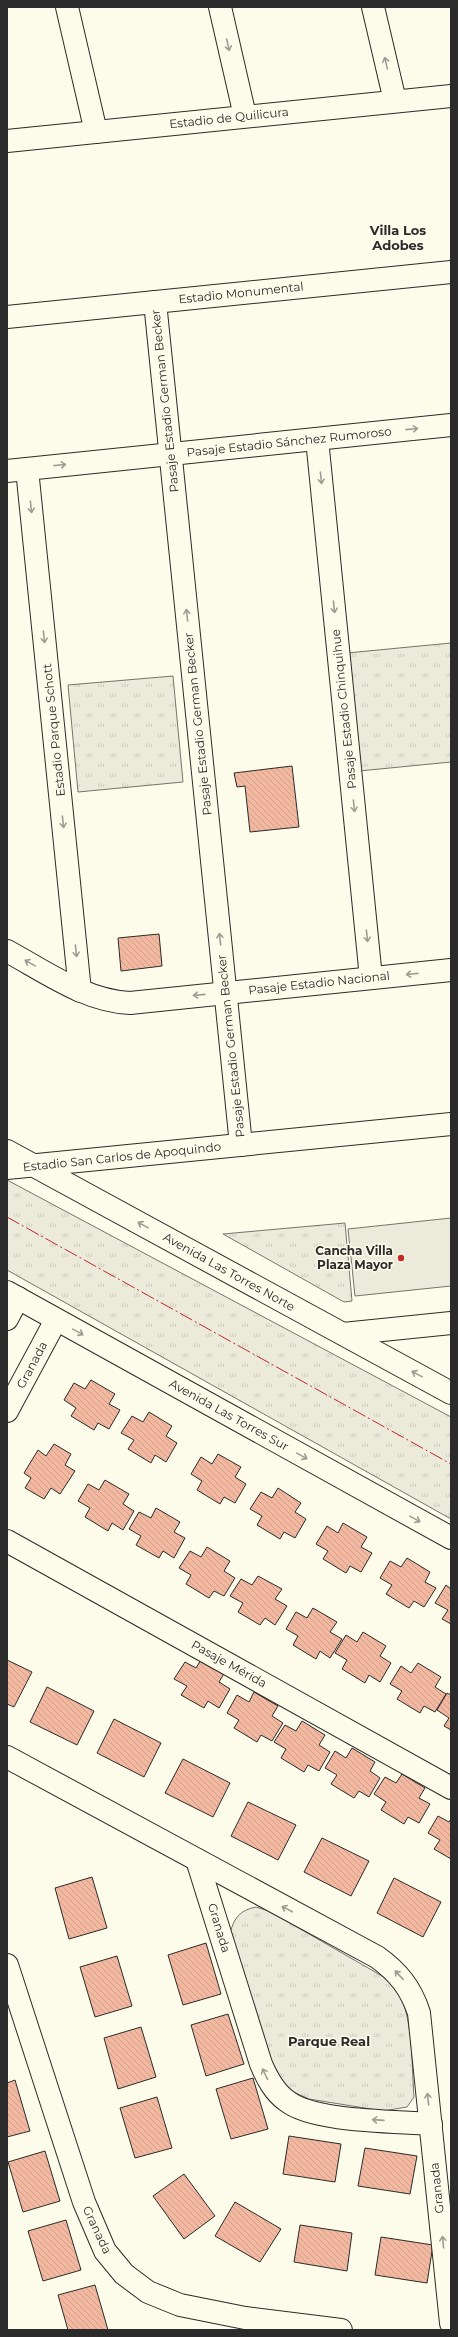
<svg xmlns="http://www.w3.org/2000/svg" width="458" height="2337" viewBox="0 0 458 2337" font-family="Montserrat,sans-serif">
  <defs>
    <pattern id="grass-tufts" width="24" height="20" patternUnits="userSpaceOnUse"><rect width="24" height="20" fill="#ecebdb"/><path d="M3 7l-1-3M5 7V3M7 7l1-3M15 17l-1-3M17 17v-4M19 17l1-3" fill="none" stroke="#cbcabc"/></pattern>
    <pattern id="building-back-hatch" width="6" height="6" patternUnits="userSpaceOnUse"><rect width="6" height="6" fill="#f2b8a0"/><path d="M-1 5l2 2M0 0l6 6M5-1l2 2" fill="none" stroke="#d09e8a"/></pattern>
  </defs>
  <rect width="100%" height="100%" fill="#fdfbea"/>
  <g fill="url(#grass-tufts)" stroke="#74746e">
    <polygon points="451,643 451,762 359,771 347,653"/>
    <polygon points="173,676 183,782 78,792 68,685"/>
    <polygon points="7,1180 451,1417 451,1519 7,1270"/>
    <polygon points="345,1223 352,1301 344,1302 223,1234"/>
    <path d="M 256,1907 L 269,1911 L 389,1980 C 415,2005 411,2062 414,2097 L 407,2107 L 383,2111 L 309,2099 L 287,2089 L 272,2067 L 230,1933 C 234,1918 240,1910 256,1907 Z"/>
  </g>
  <polygon fill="#ecebdb" stroke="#74746e" points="451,1218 451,1286 355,1296 348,1229"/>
  <g fill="url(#building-back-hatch)" stroke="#2b2b2b">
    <polygon points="292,766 299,827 250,832 245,786 237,787 234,773"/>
    <polygon points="159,934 162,966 121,971 118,938"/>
    <polygon points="91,1380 115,1394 109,1404 120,1410 109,1429 98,1423 94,1430 71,1416 76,1408 64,1400 74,1383 85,1389"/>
    <polygon points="149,1412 172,1426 166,1436 177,1443 166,1462 155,1455 151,1463 128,1449 134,1440 121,1433 132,1416 143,1422"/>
    <polygon points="54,1444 71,1454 65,1465 75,1471 60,1494 51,1488 44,1499 25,1488 31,1478 24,1473 38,1450 46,1456"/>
    <polygon points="218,1454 241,1467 235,1477 246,1484 235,1503 224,1497 220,1504 197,1490 202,1481 191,1474 201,1457 212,1464"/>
    <polygon points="105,1480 129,1494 123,1504 134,1511 123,1530 112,1523 108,1531 85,1517 90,1508 78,1501 88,1484 99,1490"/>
    <polygon points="278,1488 301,1503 295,1512 306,1519 295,1538 284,1532 280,1539 257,1525 262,1516 250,1509 261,1492 272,1498"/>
    <polygon points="156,1508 180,1522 174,1532 185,1538 174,1558 163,1551 159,1558 136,1545 141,1536 129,1529 139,1512 151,1518"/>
    <polygon points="343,1523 367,1537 361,1547 372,1553 361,1572 350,1566 346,1573 323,1559 328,1551 316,1544 327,1526 338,1533"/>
    <polygon points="207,1547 230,1561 224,1571 235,1578 224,1596 214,1591 209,1598 186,1584 191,1575 179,1568 190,1551 201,1557"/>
    <polygon points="407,1558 430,1572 425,1582 436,1588 424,1607 414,1601 409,1608 386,1594 392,1585 380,1578 390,1561 401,1567"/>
    <polygon points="258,1576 282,1589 275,1599 287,1606 275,1625 265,1618 260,1625 238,1612 243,1603 230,1596 241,1579 252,1585"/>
    <polygon points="446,1585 451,1589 451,1624 442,1619 448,1610 435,1603"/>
    <polygon points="313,1608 337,1622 330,1632 342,1639 330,1658 320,1651 316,1659 293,1645 298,1636 286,1629 296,1612 307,1618"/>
    <polygon points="363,1632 386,1646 380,1656 391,1663 380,1682 369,1675 365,1683 342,1669 347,1660 335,1653 346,1635 357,1642"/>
    <polygon points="202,1658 225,1672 219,1682 230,1689 219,1708 208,1701 204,1708 181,1695 187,1686 174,1679 185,1662 196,1668"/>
    <polygon points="7,1660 32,1672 14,1707 7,1704"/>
    <polygon points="418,1663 441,1677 435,1687 446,1694 435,1712 424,1706 420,1713 397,1699 402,1691 390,1684 401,1666 411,1673"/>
    <polygon points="47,1687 94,1711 77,1745 30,1722"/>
    <polygon points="254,1692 278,1706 272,1716 283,1723 272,1741 261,1735 257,1742 234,1728 239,1720 227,1713 237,1695 249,1702"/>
    <polygon points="447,1693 451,1695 451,1730 444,1726 449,1718 437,1710"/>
    <polygon points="114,1719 161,1743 144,1777 97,1753"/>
    <polygon points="302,1721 325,1735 319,1745 330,1752 319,1771 308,1765 304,1772 281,1758 286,1749 274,1742 285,1725 296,1731"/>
    <polygon points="352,1748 375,1762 370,1771 380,1778 369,1797 359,1791 354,1798 331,1784 337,1775 325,1768 335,1751 346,1758"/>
    <polygon points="183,1759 230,1783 213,1817 165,1793"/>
    <polygon points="402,1774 425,1788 419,1798 430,1804 419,1823 408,1817 404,1824 381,1810 386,1802 374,1794 385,1777 396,1783"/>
    <polygon points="248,1802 296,1825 278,1860 231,1836"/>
    <polygon points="438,1816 449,1822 451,1819 451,1859 434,1849 440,1840 428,1833"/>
    <polygon points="322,1838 369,1861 351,1896 304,1872"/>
    <polygon points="92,1877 107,1928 69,1939 55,1888"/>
    <polygon points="394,1878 441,1902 423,1937 377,1913"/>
    <polygon points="206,1943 221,1994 183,2005 168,1955"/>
    <polygon points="117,1956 132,2006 95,2017 80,1967"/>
    <polygon points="228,2014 244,2064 206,2076 191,2025"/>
    <polygon points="141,2027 156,2077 118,2089 104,2038"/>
    <polygon points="253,2078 268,2129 231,2139 216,2089"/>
    <polygon points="15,2080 30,2131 7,2137 7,2083"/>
    <polygon points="157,2097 172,2148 135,2158 120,2108"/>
    <polygon points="289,2136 341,2144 335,2182 283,2174"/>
    <polygon points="365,2148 417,2156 410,2194 358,2186"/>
    <polygon points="45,2151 60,2201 23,2212 8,2162"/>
    <polygon points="184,2174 215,2216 184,2239 153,2196"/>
    <polygon points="235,2202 281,2229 260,2262 215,2236"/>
    <polygon points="66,2220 81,2270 43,2281 28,2231"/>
    <polygon points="300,2225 352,2233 347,2271 294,2262"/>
    <polygon points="381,2237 433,2245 427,2283 375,2275"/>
    <polygon points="95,2285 108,2330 68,2330 58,2295"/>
  </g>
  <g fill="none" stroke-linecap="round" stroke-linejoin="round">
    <defs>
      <g id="minor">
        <polyline points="67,7 96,132"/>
        <polyline points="220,7 245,116"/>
        <polyline points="373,7 395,101"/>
        <polyline points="7,141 451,96"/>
        <polyline points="155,302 241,1145"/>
        <polyline points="7,317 451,272"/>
        <polyline points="317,439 371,978"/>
        <polyline points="27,469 80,991"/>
        <polyline points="7,471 451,425"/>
        <path d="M 7,951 C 46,972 85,1001 130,1003 L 451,970"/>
        <polyline points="7,1168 451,1124"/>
        <polyline points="7,1319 18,1298"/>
        <polyline points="343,1334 451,1323"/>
        <polyline points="7,1411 56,1320"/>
        <polyline points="7,1541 451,1788"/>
        <path d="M 7,1757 L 377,1957 C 398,1972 411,1988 419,2013 L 451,2323"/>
        <path d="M 197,1860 L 261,2064 C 267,2078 274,2092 287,2101 C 313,2122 395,2121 431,2124"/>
        <polyline points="7,1965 84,2202 105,2251 124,2274 148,2292 180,2305 245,2318 341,2330"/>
      </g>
      <g id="tertiary">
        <polyline points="7,1151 451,1393"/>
        <polyline points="7,1292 451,1538"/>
      </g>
    </defs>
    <use href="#minor" stroke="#2b2b2b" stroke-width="24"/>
    <use href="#tertiary" stroke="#2b2b2b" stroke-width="24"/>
    <use href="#minor" stroke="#fdfbea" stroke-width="22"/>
    <use href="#tertiary" stroke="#fdfbea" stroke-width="22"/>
    <polyline stroke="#c62828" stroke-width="1" stroke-dasharray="14 3 2 3" stroke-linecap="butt" points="7,1217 451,1464"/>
  </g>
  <defs><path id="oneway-shaft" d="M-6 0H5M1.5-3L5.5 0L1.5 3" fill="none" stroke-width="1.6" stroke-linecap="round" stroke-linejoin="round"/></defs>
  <g stroke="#9e9d94">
    <use href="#oneway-shaft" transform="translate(228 45) rotate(77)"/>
    <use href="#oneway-shaft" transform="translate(386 63) rotate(-103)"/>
    <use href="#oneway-shaft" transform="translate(412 429) rotate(-6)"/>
    <use href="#oneway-shaft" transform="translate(60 465) rotate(-6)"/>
    <use href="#oneway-shaft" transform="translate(321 478) rotate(84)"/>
    <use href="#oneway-shaft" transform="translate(31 507) rotate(84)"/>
    <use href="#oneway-shaft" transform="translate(334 607) rotate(84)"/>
    <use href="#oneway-shaft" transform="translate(187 615) rotate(-96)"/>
    <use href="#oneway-shaft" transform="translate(44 637) rotate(84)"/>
    <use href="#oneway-shaft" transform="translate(354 806) rotate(84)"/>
    <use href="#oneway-shaft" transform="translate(63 822) rotate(84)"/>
    <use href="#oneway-shaft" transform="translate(367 936) rotate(84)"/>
    <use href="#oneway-shaft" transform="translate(220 939) rotate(-96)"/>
    <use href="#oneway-shaft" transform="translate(76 951) rotate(84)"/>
    <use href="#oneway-shaft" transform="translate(30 963) rotate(-151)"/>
    <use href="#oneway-shaft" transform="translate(412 974) rotate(174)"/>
    <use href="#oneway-shaft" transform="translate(199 995) rotate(174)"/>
    <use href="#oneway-shaft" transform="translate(143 1225) rotate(-151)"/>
    <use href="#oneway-shaft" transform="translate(78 1332) rotate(29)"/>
    <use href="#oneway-shaft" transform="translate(417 1374) rotate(-151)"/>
    <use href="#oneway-shaft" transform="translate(302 1456) rotate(29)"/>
    <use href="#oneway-shaft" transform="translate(415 1519) rotate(29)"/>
    <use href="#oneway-shaft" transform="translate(287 1909) rotate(-152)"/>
    <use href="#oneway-shaft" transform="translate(399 1975) rotate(-133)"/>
    <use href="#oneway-shaft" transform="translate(265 2074) rotate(-115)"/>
    <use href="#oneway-shaft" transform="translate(428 2099) rotate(-96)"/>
    <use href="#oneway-shaft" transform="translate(378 2120) rotate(-176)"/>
    <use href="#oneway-shaft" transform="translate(443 2242) rotate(-96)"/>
  </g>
  <circle fill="#c62828" stroke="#fdfbea" stroke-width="1.5" cx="401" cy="1258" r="4"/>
  <g text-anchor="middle" stroke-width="3" stroke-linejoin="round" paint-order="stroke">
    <g font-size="12" fill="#2b2b2b" stroke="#fdfbea">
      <text transform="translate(229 118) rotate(-6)" y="4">Estadio de Quilicura</text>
      <text transform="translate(241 293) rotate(-6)" y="4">Estadio Monumental</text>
      <text transform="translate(165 401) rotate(-96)" y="4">Pasaje Estadio German Becker</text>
      <text transform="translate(289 442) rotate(-6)" y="4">Pasaje Estadio Sánchez Rumoroso</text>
      <text transform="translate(344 709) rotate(-96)" y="4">Pasaje Estadio Chinquihue</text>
      <text transform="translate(198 724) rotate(-96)" y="4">Pasaje Estadio German Becker</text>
      <text transform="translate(54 730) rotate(-96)" y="4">Estadio Parque Schott</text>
      <text transform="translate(319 983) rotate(-6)" y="4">Pasaje Estadio Nacional</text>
      <text transform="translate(231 1046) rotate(-96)" y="4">Pasaje Estadio German Becker</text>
      <text transform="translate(122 1157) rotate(-6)" y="4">Estadio San Carlos de Apoquindo</text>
      <text transform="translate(229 1272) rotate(29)" y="4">Avenida Las Torres Norte</text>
      <text transform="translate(32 1365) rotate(-62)" y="4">Granada</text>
      <text transform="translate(229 1415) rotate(29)" y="4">Avenida Las Torres Sur</text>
      <text transform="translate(229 1664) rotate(29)" y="4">Pasaje Mérida</text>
      <text transform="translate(219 1928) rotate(73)" y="4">Granada</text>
      <text transform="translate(437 2188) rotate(-96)" y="4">Granada</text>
      <text transform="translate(97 2230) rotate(65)" y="4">Granada</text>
    </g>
    <g font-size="12" font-weight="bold" fill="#2b2b2b" stroke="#fdfbea" text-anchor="end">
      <text x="393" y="1255">Cancha Villa<tspan x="393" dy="14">Plaza Mayor</tspan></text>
    </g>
    <g font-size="13" font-weight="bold" fill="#2b2b2b" stroke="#fdfbea">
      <text x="398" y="235">Villa Los<tspan x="398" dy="15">Adobes</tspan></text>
      <text x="329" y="2046">Parque Real</text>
    </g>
  </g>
  <rect width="458" height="2337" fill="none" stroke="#2b2b2b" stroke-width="16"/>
</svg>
